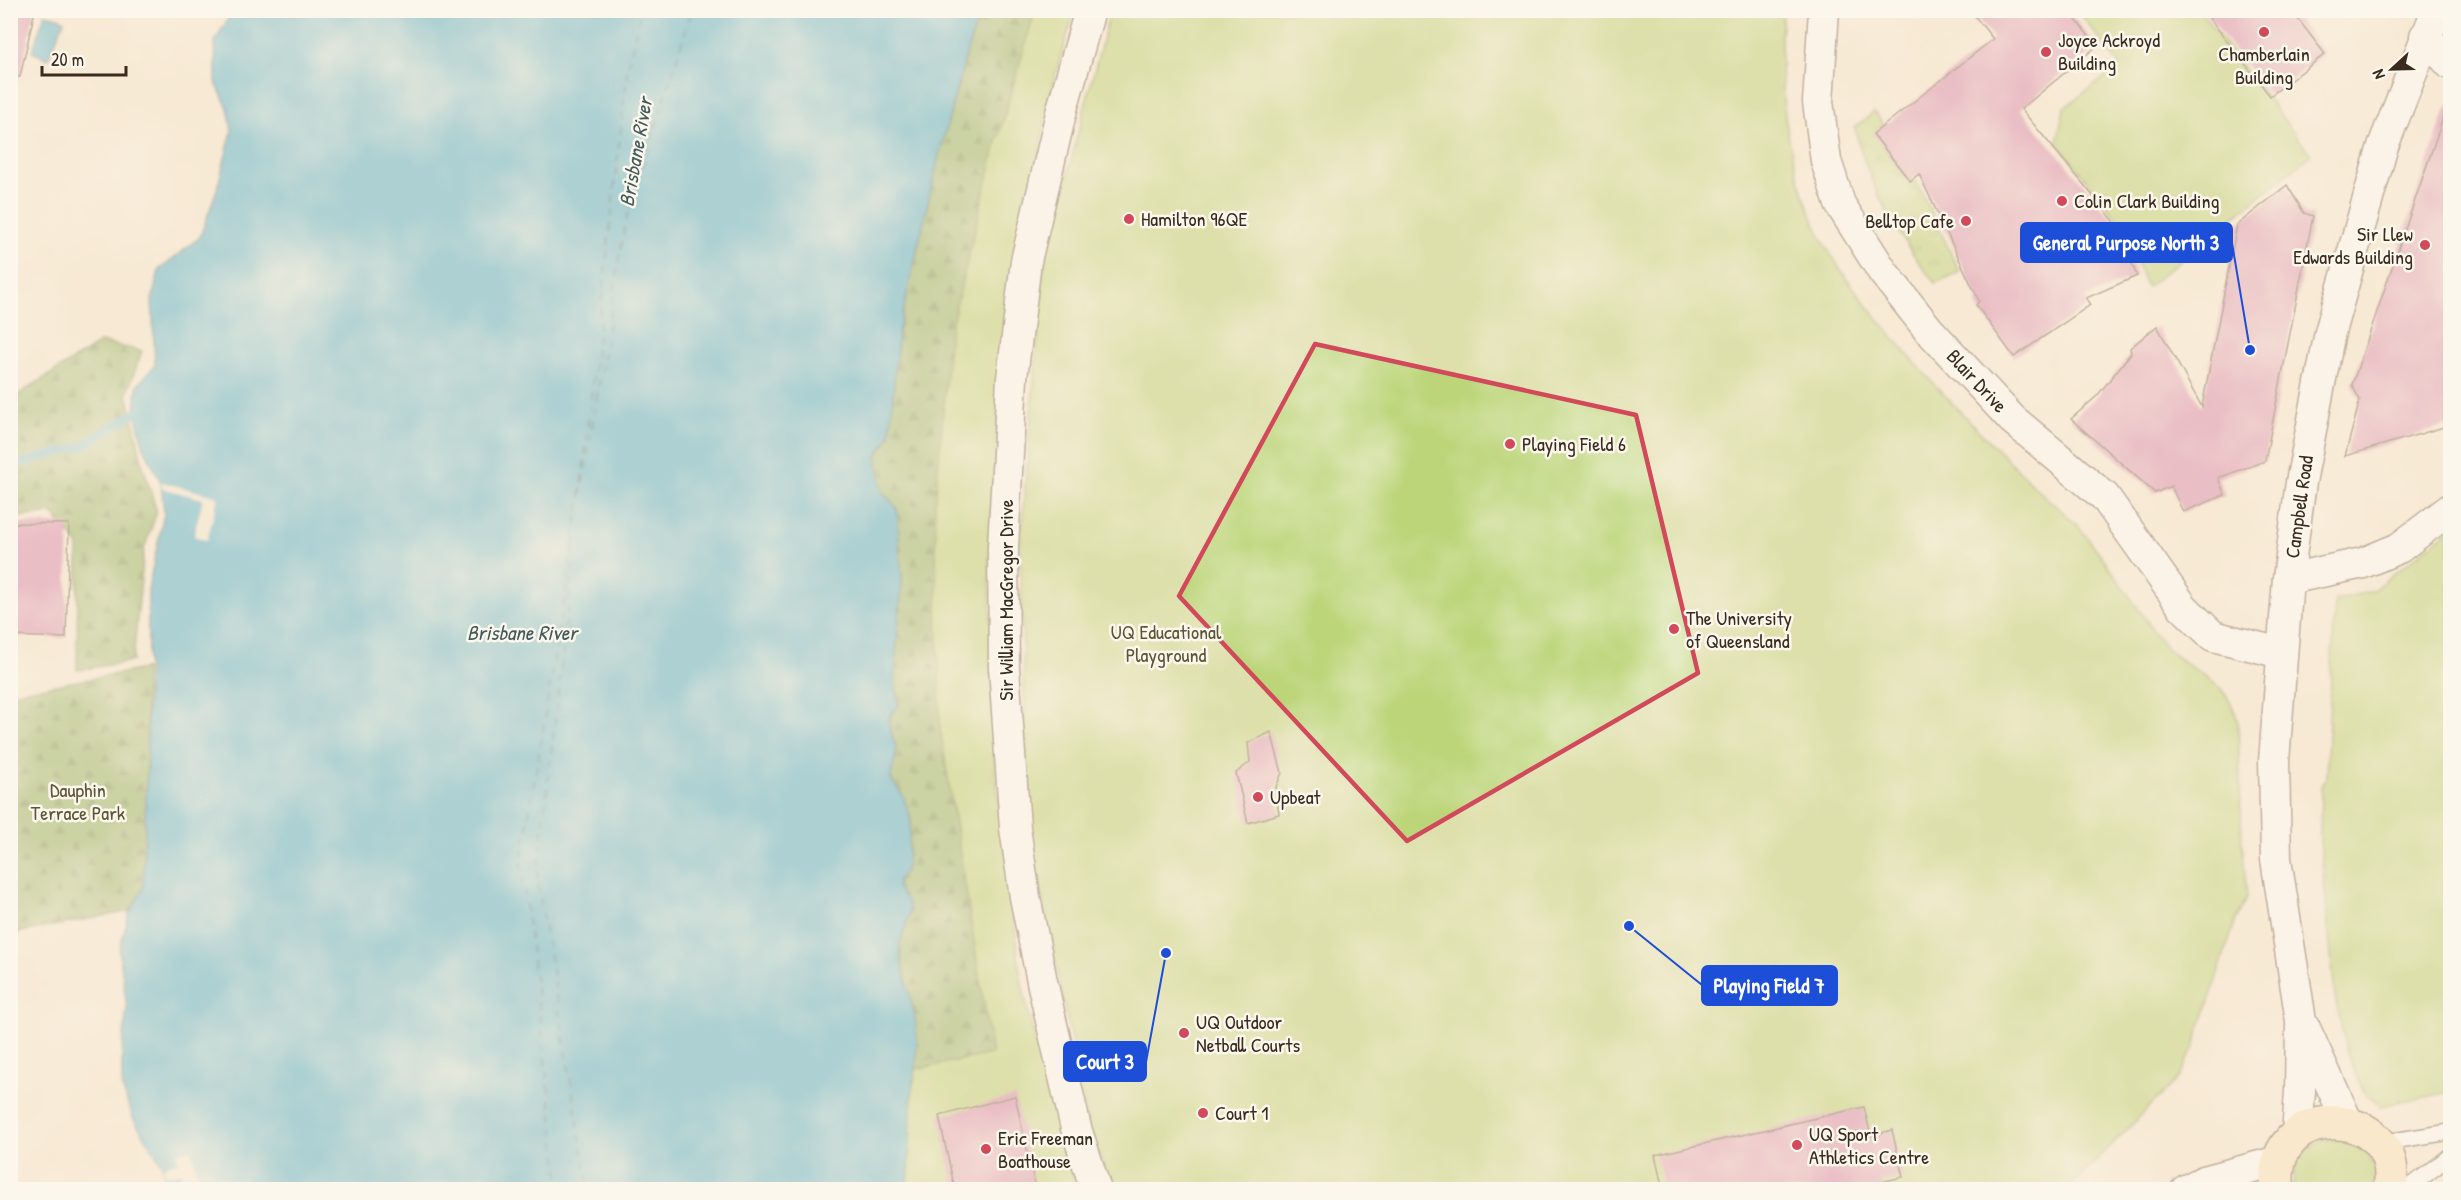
<svg xmlns="http://www.w3.org/2000/svg" width="2461" height="1200" viewBox="0 0 2461 1200" font-family="'Patrick Hand',sans-serif">
  <defs>
    <pattern id="grass-tufts" width="24" height="20" patternUnits="userSpaceOnUse" patternTransform="scale(1.5)"><rect width="24" height="20" fill="#bcd579"/><path d="M3 7l-1-3M5 7V3M7 7l1-3M15 17l-1-3M17 17v-4M19 17l1-3" fill="none" stroke="#a2b768"/></pattern>
    <pattern id="forest-firs" width="22" height="20" patternUnits="userSpaceOnUse" patternTransform="scale(1.5)"><rect width="22" height="20" fill="#95b669"/><path d="M5 1l3.5 6h-7zM16 11l3.5 6h-7z" fill="#7b9456"/></pattern>
  </defs>
  <rect width="100%" height="100%" fill="#fbf7ec"/>
  <filter id="ink" filterUnits="userSpaceOnUse"><feTurbulence type="fractalNoise" baseFrequency=".0167" numOctaves="2"/><feDisplacementMap in="SourceGraphic" scale="12" xChannelSelector="R" yChannelSelector="G"/><feConvolveMatrix kernelMatrix="1 2 1 2 8 2 1 2 1" color-interpolation-filters="sRGB"/></filter>
  <filter id="wash" filterUnits="userSpaceOnUse"><feTurbulence type="fractalNoise" baseFrequency=".008" numOctaves="4" result="noise"/><feDisplacementMap in="SourceGraphic" scale="24" xChannelSelector="R" yChannelSelector="G"/><feGaussianBlur stdDeviation="1.35" result="paint"/><feColorMatrix in="noise" values="0 0 0 0 0 0 0 0 0 0 0 0 0 0 0 0 0 1.4 0 .05"/><feComposite in="paint" operator="in"/></filter>
  <g filter="url(#wash)">
    <rect width="100%" height="100%" fill="#f7e9d4"/>
    <path fill="url(#grass-tufts)" stroke="#7c804c" stroke-width="1.5" d="M 1874,112 L 1884,125 L 1874,134 L 1909,181 L 1916,181 L 1960,272 L 1935,283 C 1898,237 1868,187 1855,128 Z"/>
    <g fill="url(#forest-firs)" stroke="#687044" stroke-width="1.5">
      <path d="M 982,11 L 1035,11 L 994,152 L 940,728 L 992,1054 L 916,1069 L 915,1016 L 903,974 L 900,943 L 910,912 L 908,903 L 897,887 L 898,880 L 904,873 L 907,862 L 911,820 L 903,796 L 891,779 C 891,770 896,759 896,751 C 895,732 880,722 899,706 L 894,677 L 902,581 L 897,508 L 882,492 L 877,456 L 890,436 L 898,333 L 939,155 L 968,47 Z"/>
      <polygon points="101,342 142,351 127,393 143,466 157,512 144,549 133,661 77,670 78,544 52,513 11,518 11,399"/>
      <polygon points="145,669 147,764 143,889 130,911 11,934 11,693"/>
    </g>
    <g fill="#bcd579" stroke="#7c804c" stroke-width="1.5">
      <polygon points="2199,10 2311,155 2147,287 2120,223 2057,142 2064,108 2120,66 2078,11"/>
      <polygon points="1035,11 1075,11 1055,75 1006,316 989,542 995,768 1021,979 1036,1046 1077,1189 908,1190 912,1090 916,1069 992,1054 940,727 935,505 950,331 994,152"/>
      <path d="M 1110,11 L 1783,11 C 1776,80 1786,155 1813,219 C 1827,254 1851,285 1874,314 C 1924,377 1981,434 2038,490 C 2050,502 2063,511 2075,523 C 2101,551 2120,584 2142,614 C 2149,624 2155,635 2163,644 C 2192,676 2227,675 2238,723 L 2242,842 L 2247,896 L 2235,922 L 2193,1050 L 2179,1077 L 2070,1187 L 2060,1190 L 1113,1189 L 1088,1125 L 1028,825 L 1020,546 L 1044,264 Z"/>
      <polygon points="2450,529 2450,1092 2381,1106 2366,1095 2357,1078 2346,1049 2335,997 2320,840 2321,787 2326,778 2335,600 2372,591"/>
      <path d="M 2323,1139 L 2347,1139 L 2367,1153 L 2375,1168 L 2375,1189 L 2293,1190 C 2294,1161 2297,1153 2323,1139 Z"/>
    </g>
    <g fill="#52b2d1" stroke="#466e78" stroke-width="1.5">
      <path d="M 233,11 L 982,11 L 968,47 L 939,155 L 898,333 L 890,436 L 877,456 L 882,492 L 897,508 L 902,581 L 894,677 L 899,706 C 879,722 895,732 896,751 C 896,759 891,770 891,779 L 903,796 L 911,820 L 907,862 L 904,873 L 898,880 L 897,887 L 908,903 L 910,912 L 900,943 L 900,956 L 915,1016 L 917,1039 L 916,1069 L 912,1090 L 908,1189 L 165,1189 L 163,1166 L 133,1118 L 122,1087 L 122,1052 L 127,1008 L 119,950 L 130,911 L 143,889 L 147,764 L 148,589 L 164,514 L 161,482 L 144,448 L 135,413 L 137,386 L 155,365 L 152,300 L 159,270 L 200,237 L 217,189 L 232,131 L 228,108 L 216,83 L 215,41 Z"/>
      <polygon points="45,14 59,17 64,21 48,59 32,52"/>
    </g>
    <g fill="#f7e9d4">
      <polygon points="161,482 218,497 207,540 194,536 203,499 162,488"/>
      <polygon points="191,1149 200,1189 184,1189 181,1173 166,1176 163,1166 179,1162 177,1153"/>
    </g>
    <g fill="none" stroke-linecap="round" stroke-linejoin="round">
      <polyline stroke="#52b2d1" stroke-width="8" points="10,466 83,446 135,413"/>
      <g stroke="#435a5d" stroke-width="1.5" stroke-dasharray="8 6" stroke-linecap="butt">
        <polyline points="580,496 628,66 641,10"/>
        <polyline points="576,537 537,880 589,1190"/>
        <polyline points="561,1190 521,864 625,224 692,10"/>
      </g>
    </g>
    <g id="blocks">
      <g fill="#d98ab3">
        <polygon points="10,10 35,10 20,77 10,76"/>
        <polygon points="1970,10 2068,10 2097,46 2021,109 2114,221 2137,276 2086,298 2090,305 2014,357 1976,305 1979,301 1919,174 1910,181 1873,134 1993,39"/>
        <polygon points="2203,10 2291,10 2325,54 2270,96"/>
        <polygon points="2447,106 2451,107 2451,425 2345,456 2360,400 2352,385"/>
        <polygon points="2287,185 2304,213 2313,216 2265,461 2218,478 2225,495 2183,512 2171,486 2155,493 2071,419 2097,396 2131,353 2130,348 2157,326 2202,407 2237,225"/>
        <polygon points="10,523 69,524 66,638 10,636"/>
        <polygon points="1271,732 1282,773 1276,787 1279,814 1248,823 1236,773 1250,762 1248,743"/>
        <polygon points="1015,1096 1036,1190 955,1190 939,1116"/>
        <polygon points="1864,1107 1871,1136 1892,1130 1903,1177 1881,1182 1884,1190 1663,1190 1655,1155"/>
      </g>
    </g>
  </g>
  <g filter="url(#ink)">
    <use href="#blocks" fill-opacity="0" stroke="#7d6d5e" stroke-width="1.5"/>
    <g fill="none" stroke-linecap="round" stroke-linejoin="round">
      <defs>
        <g id="lane">
          <polyline points="2379,1143 2450,1132"/>
          <polyline points="2406,1190 2450,1156"/>
        </g>
        <g id="street">
          <polyline points="1090,10 1062,109 1026,261 1012,378 1003,547 1004,667 1015,828 1025,897 1043,986 1076,1128 1096,1190"/>
          <polyline points="1824,10 1818,102 1826,161 1840,204 1883,272 1929,330 2012,419 2105,497 2183,607 2213,636 2281,653"/>
          <polyline points="2425,36 2450,64"/>
          <polyline points="2288,579 2363,563 2399,548 2450,509"/>
          <polyline points="2304,1026 2348,1123"/>
          <polyline points="2297,1135 2300,1091 2301,1021 2276,859 2274,761 2288,579 2301,482 2330,332 2383,146 2437,10"/>
          <polyline points="2186,1190 2204,1181 2279,1161"/>
        </g>
        <path id="secondary" d="M 2278,1190 C 2264,1099 2405,1102 2390,1190"/>
      </defs>
      <use href="#lane" stroke="#7d6d5e" stroke-width="18"/>
      <use href="#street" stroke="#7d6d5e" stroke-width="33"/>
      <use href="#secondary" stroke="#7d6d5e" stroke-width="36"/>
      <use href="#lane" stroke="#fff" stroke-width="15"/>
      <use href="#street" stroke="#fff" stroke-width="30"/>
      <use href="#secondary" stroke="#fbe6c4" stroke-width="33"/>
    </g>
  </g>
  <path d="M0 0H2461V1200H0ZM 1315,344 L 1636,415 L 1698,673 L 1407,841 L 1179,596 Z" fill="#f7e9d4" fill-opacity=".55" fill-rule="evenodd"/>
  <path fill="none" stroke="#d1495b" stroke-width="4.5" stroke-linejoin="round" d="M 1315,344 L 1636,415 L 1698,673 L 1407,841 L 1179,596 Z"/>
  <g fill="#d1495b" stroke="#fbf7ec" stroke-width="2">
    <circle cx="2264" cy="32" r="6"/>
    <circle cx="2046" cy="52" r="6"/>
    <circle cx="2062" cy="201" r="6"/>
    <circle cx="1129" cy="219" r="6"/>
    <circle cx="1966" cy="221" r="6"/>
    <circle cx="2425" cy="245" r="6"/>
    <circle cx="1510" cy="444" r="6"/>
    <circle cx="1674" cy="629" r="6"/>
    <circle cx="1258" cy="797" r="6"/>
    <circle cx="1184" cy="1033" r="6"/>
    <circle cx="1203" cy="1113" r="6"/>
    <circle cx="1797" cy="1145" r="6"/>
    <circle cx="986" cy="1149" r="6"/>
  </g>
  <g text-anchor="middle" stroke-width="5" stroke-linejoin="round" paint-order="stroke">
    <g font-size="20" fill="#3b2a1e" stroke="#fbf7ec" text-anchor="start">
      <text x="2058" y="47">Joyce Ackroyd<tspan x="2058" dy="23">Building</tspan></text>
      <text x="2264" y="61" text-anchor="middle">Chamberlain<tspan x="2264" dy="23">Building</tspan></text>
      <text x="2074" y="208">Colin Clark Building</text>
      <text x="1141" y="226">Hamilton 96QE</text>
      <text x="1954" y="228" text-anchor="end">Belltop Cafe</text>
      <text x="2413" y="241" text-anchor="end">Sir Llew<tspan x="2413" dy="23">Edwards Building</tspan></text>
      <text x="1522" y="451">Playing Field 6</text>
      <text x="1686" y="625">The University<tspan x="1686" dy="23">of Queensland</tspan></text>
      <text x="1270" y="804">Upbeat</text>
      <text x="1196" y="1029">UQ Outdoor<tspan x="1196" dy="23">Netball Courts</tspan></text>
      <text x="1215" y="1120">Court 1</text>
      <text x="1809" y="1141">UQ Sport<tspan x="1809" dy="23">Athletics Centre</tspan></text>
      <text x="998" y="1145">Eric Freeman<tspan x="998" dy="23">Boathouse</tspan></text>
    </g>
    <g font-size="20" fill="#3b2a1e" stroke="#fbf7ec">
      <text transform="translate(1977 381) rotate(47)" y="7">Blair Drive</text>
      <text transform="translate(2299 507) rotate(-82)" y="7">Campbell Road</text>
      <text transform="translate(1006 600) rotate(-90)" y="7">Sir William MacGregor Drive</text>
    </g>
    <g font-size="20" fill="#5b5535" stroke="#fbf7ec">
      <text x="1166" y="639">UQ Educational<tspan x="1166" dy="23">Playground</tspan></text>
      <text x="78" y="797">Dauphin<tspan x="78" dy="23">Terrace Park</tspan></text>
    </g>
    <g font-size="21" font-style="italic" fill="#435a5d" stroke="#fbf7ec">
      <text transform="translate(636 152) rotate(-80)" y="7">Brisbane River</text>
      <text x="522" y="640">Brisbane River</text>
    </g>
  </g>
  <path fill="none" stroke="#1d4ed8" stroke-width="2" d="M2250 350L2232 243M1629 926L1702 985M1166 953L1146 1062"/>
  <g fill="#1d4ed8" stroke="#fbf7ec" stroke-width="2">
    <circle cx="2250" cy="350" r="6"/>
    <circle cx="1629" cy="926" r="6"/>
    <circle cx="1166" cy="953" r="6"/>
  </g>
  <g fill="#1d4ed8" stroke="#1d4ed8" stroke-width="2">
    <rect x="2021" y="223" width="211" height="39" rx="6"/>
    <rect x="1702" y="966" width="135" height="39" rx="6"/>
    <rect x="1064" y="1042" width="82" height="39" rx="6"/>
  </g>
  <g font-size="21" text-anchor="middle" font-weight="bold" fill="#fff">
    <text x="2126" y="250">General Purpose North 3</text>
    <text x="1769" y="993">Playing Field 7</text>
    <text x="1105" y="1069">Court 3</text>
  </g>
  <rect width="2461" height="1200" fill="none" stroke="#fbf7ec" stroke-width="36"/>
  <g transform="translate(2392 69) rotate(248)" stroke="#fbf7ec" stroke-width="4.5" paint-order="stroke">
  <path d="M0-4.5L10 22L0 15L-10 22Z" fill="#3b2a1e"/>
  <text y="-9" font-size="16" font-weight="bold" text-anchor="middle" fill="#3b2a1e">N</text>
  </g>
  <path d="M42 66v9h84v-9" fill="none" stroke="#3b2a1e" stroke-width="3"/>
  <text x="51" y="66" font-size="18" fill="#3b2a1e" stroke="#fbf7ec" stroke-width="4.5" paint-order="stroke">20 m</text>
</svg>
